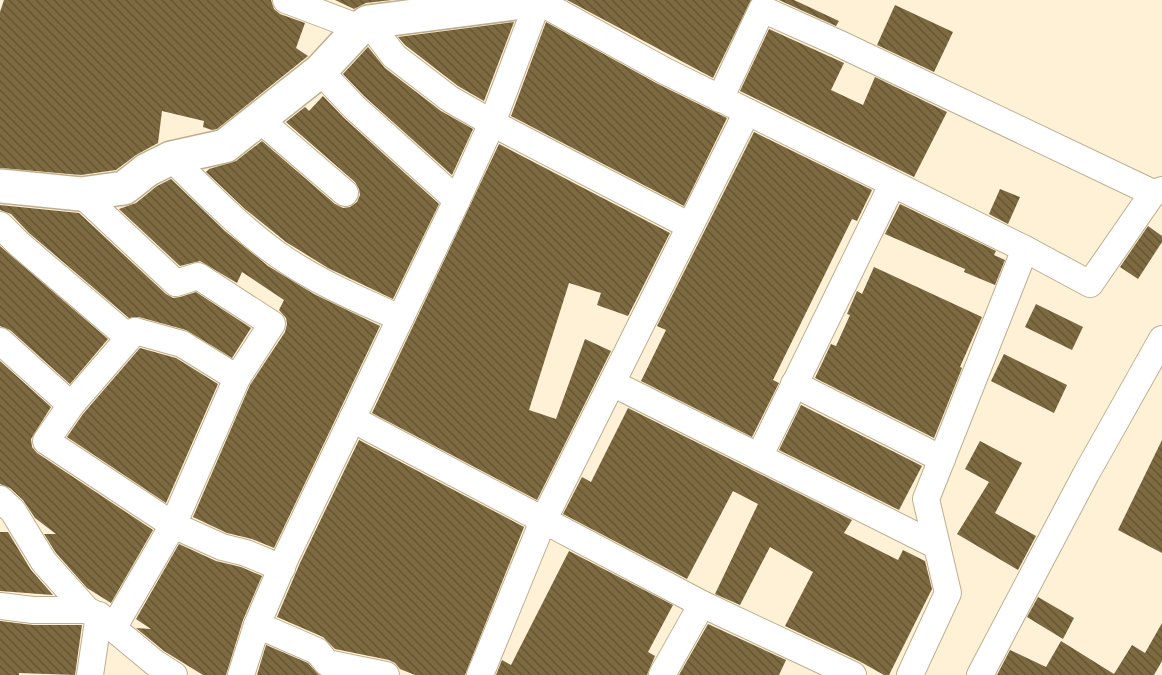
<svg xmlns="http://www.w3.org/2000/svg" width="1162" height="675" viewBox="0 0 1162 675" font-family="Lora,serif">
  <defs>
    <pattern id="building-back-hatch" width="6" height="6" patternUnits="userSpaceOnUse" patternTransform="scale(1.5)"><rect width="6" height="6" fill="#7e6a41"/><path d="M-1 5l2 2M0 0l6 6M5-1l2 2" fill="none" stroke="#675635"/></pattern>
  </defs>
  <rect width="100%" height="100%" fill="#fef1d6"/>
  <g fill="url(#building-back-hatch)">
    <polygon points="4,0 271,0 274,9 280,14 305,23 296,48 308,56 217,129 212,130 203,127 204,121 162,111 158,143 136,155 116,170 81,175 0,168 0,12"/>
    <polygon points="335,0 392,0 366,3 354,9"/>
    <polygon points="567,0 751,0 713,78"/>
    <polygon points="779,0 794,0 839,21 836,26"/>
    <polygon points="895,5 953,32 934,72 877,45"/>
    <polygon points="514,22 484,101 458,86 405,45 398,37"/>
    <polygon points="546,22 658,84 727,118 684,206 511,116"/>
    <polygon points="769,29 844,63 831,90 863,105 875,77 947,112 914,177 740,91"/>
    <polygon points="368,47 385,68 441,111 473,129 452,175 364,96 343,74"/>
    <polygon points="323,96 344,118 439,204 393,299 328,268 286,242 245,209 206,172 209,169 236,161 262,141 335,204 343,208 350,207 357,202 360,195 359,189 355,182 286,122 305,107 309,111"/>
    <polygon points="754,132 872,190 857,221 852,219 773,380 779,383 752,437 641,381 666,330 657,326"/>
    <polygon points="499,144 670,233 628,316 597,305 601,293 569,283 529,410 556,419 585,339 611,351 537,500 372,413"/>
    <polygon points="171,179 225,231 268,266 314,294 380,326 274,548 252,539 227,533 193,517 250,385 285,332 287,324 286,318 279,310 284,300 242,272 237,283 200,261 180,266 119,209 136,203 157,186"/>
    <polygon points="1000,189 1020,197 1008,224 989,214"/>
    <polygon points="900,204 996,251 994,255 1005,260 995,285 964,272 965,269 885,234"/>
    <polygon points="0,205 79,213 166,294 173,298 180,297 196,292 251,328 232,358 186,330 139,317 129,318 29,233 11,214 0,210"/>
    <polygon points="1148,226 1162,236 1162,242 1138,279 1120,267"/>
    <polygon points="0,246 108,339 70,384 10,330 0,326"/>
    <polygon points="874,267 982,317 960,367 962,368 934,438 815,378 831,344 836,346 850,315 847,314 857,291 862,294"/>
    <polygon points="1036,304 1083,327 1072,350 1025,327"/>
    <polygon points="140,348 176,358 218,384 166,503 67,437 83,414"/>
    <polygon points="1004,354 1067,385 1054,413 991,381"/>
    <polygon points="0,361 51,407 31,439 32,447 37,453 153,530 111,603 87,588 56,553 44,534 56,534 35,518 23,500 10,488 0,484"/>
    <polygon points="801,405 922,466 899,510 779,450"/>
    <polygon points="628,408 852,520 844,533 898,560 903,550 925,561 932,589 889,675 884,675 859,661 785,626 813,572 770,547 740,605 715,594 758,504 733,491 687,579 563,514 582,477 591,482"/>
    <polygon points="359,440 524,527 465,675 415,675 400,669 395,663 389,660 335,649 323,637 277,617 300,563"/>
    <polygon points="1162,440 1162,553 1118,530"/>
    <polygon points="980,441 1022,463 995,513 1036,536 1018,570 957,534 989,482 965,469"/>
    <polygon points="0,532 8,532 31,570 53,595 0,591"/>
    <polygon points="179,544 216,561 241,567 262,576 243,620 226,675 203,675 164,651 136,628 151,629 136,619"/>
    <polygon points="569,551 673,605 648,652 655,656 647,675 496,675 502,660 511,665"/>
    <polygon points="1038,597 1074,618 1063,639 1027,617"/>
    <polygon points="0,621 33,625 82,625 75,675 19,673 19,675 0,675"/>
    <polygon points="1162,623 1162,661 1154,675 997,675 1010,650 1046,667 1061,641 1114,674 1132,645 1145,653"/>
    <polygon points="708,624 786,660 779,675 679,675"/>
    <polygon points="266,645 308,663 319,675 257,675"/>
  </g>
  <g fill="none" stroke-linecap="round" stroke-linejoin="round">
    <defs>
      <g id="street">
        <polyline points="286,0 360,28"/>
        <polyline points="368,22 394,56 450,99 492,123 690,226"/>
        <polyline points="320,71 354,107 457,200"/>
        <polyline points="720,99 762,9 838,43 1153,193 1162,190"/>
        <polyline points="259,119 345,193"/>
        <path d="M 171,158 C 205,191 238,226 277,254 C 315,281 357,299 400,318"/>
        <polyline points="81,194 176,283 198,276 272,324 237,378 173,525 115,625"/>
        <polyline points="0,225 19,244 127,336 135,331 182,344 237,378"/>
        <polyline points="135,331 71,405 46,441 173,525 222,547 246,553 282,568"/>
        <polyline points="0,341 71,405"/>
        <polyline points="612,383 937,546"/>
        <polyline points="794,384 942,459"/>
        <polyline points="352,419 702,604 853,675"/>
        <polyline points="759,457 892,185"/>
        <polyline points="0,499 13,511 44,562 87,610 115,625 114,629 155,663 174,675"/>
        <polyline points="0,606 33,610 87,610"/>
        <polyline points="257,625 317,651 327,663 386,675"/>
        <polyline points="90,675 99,615"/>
        <polyline points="241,675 257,625 286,557 457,200 492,123 538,1 665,71 1025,249 1090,284 1153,193"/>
        <polyline points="480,675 543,521 747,112"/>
        <polyline points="662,675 702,604"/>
        <polyline points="910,675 948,593 926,499 1025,249"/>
        <polyline points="980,675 1086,474 1162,339"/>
      </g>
      <polyline id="secondary" points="0,186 81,194 124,188 147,170 171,158 225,146 320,71 360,28 368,22 539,0"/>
    </defs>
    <use href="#street" stroke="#bdae8e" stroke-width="28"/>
    <use href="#secondary" stroke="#bdae8e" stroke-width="36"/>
    <use href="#street" stroke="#fff" stroke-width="26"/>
    <use href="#secondary" stroke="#fff" stroke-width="33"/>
  </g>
</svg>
